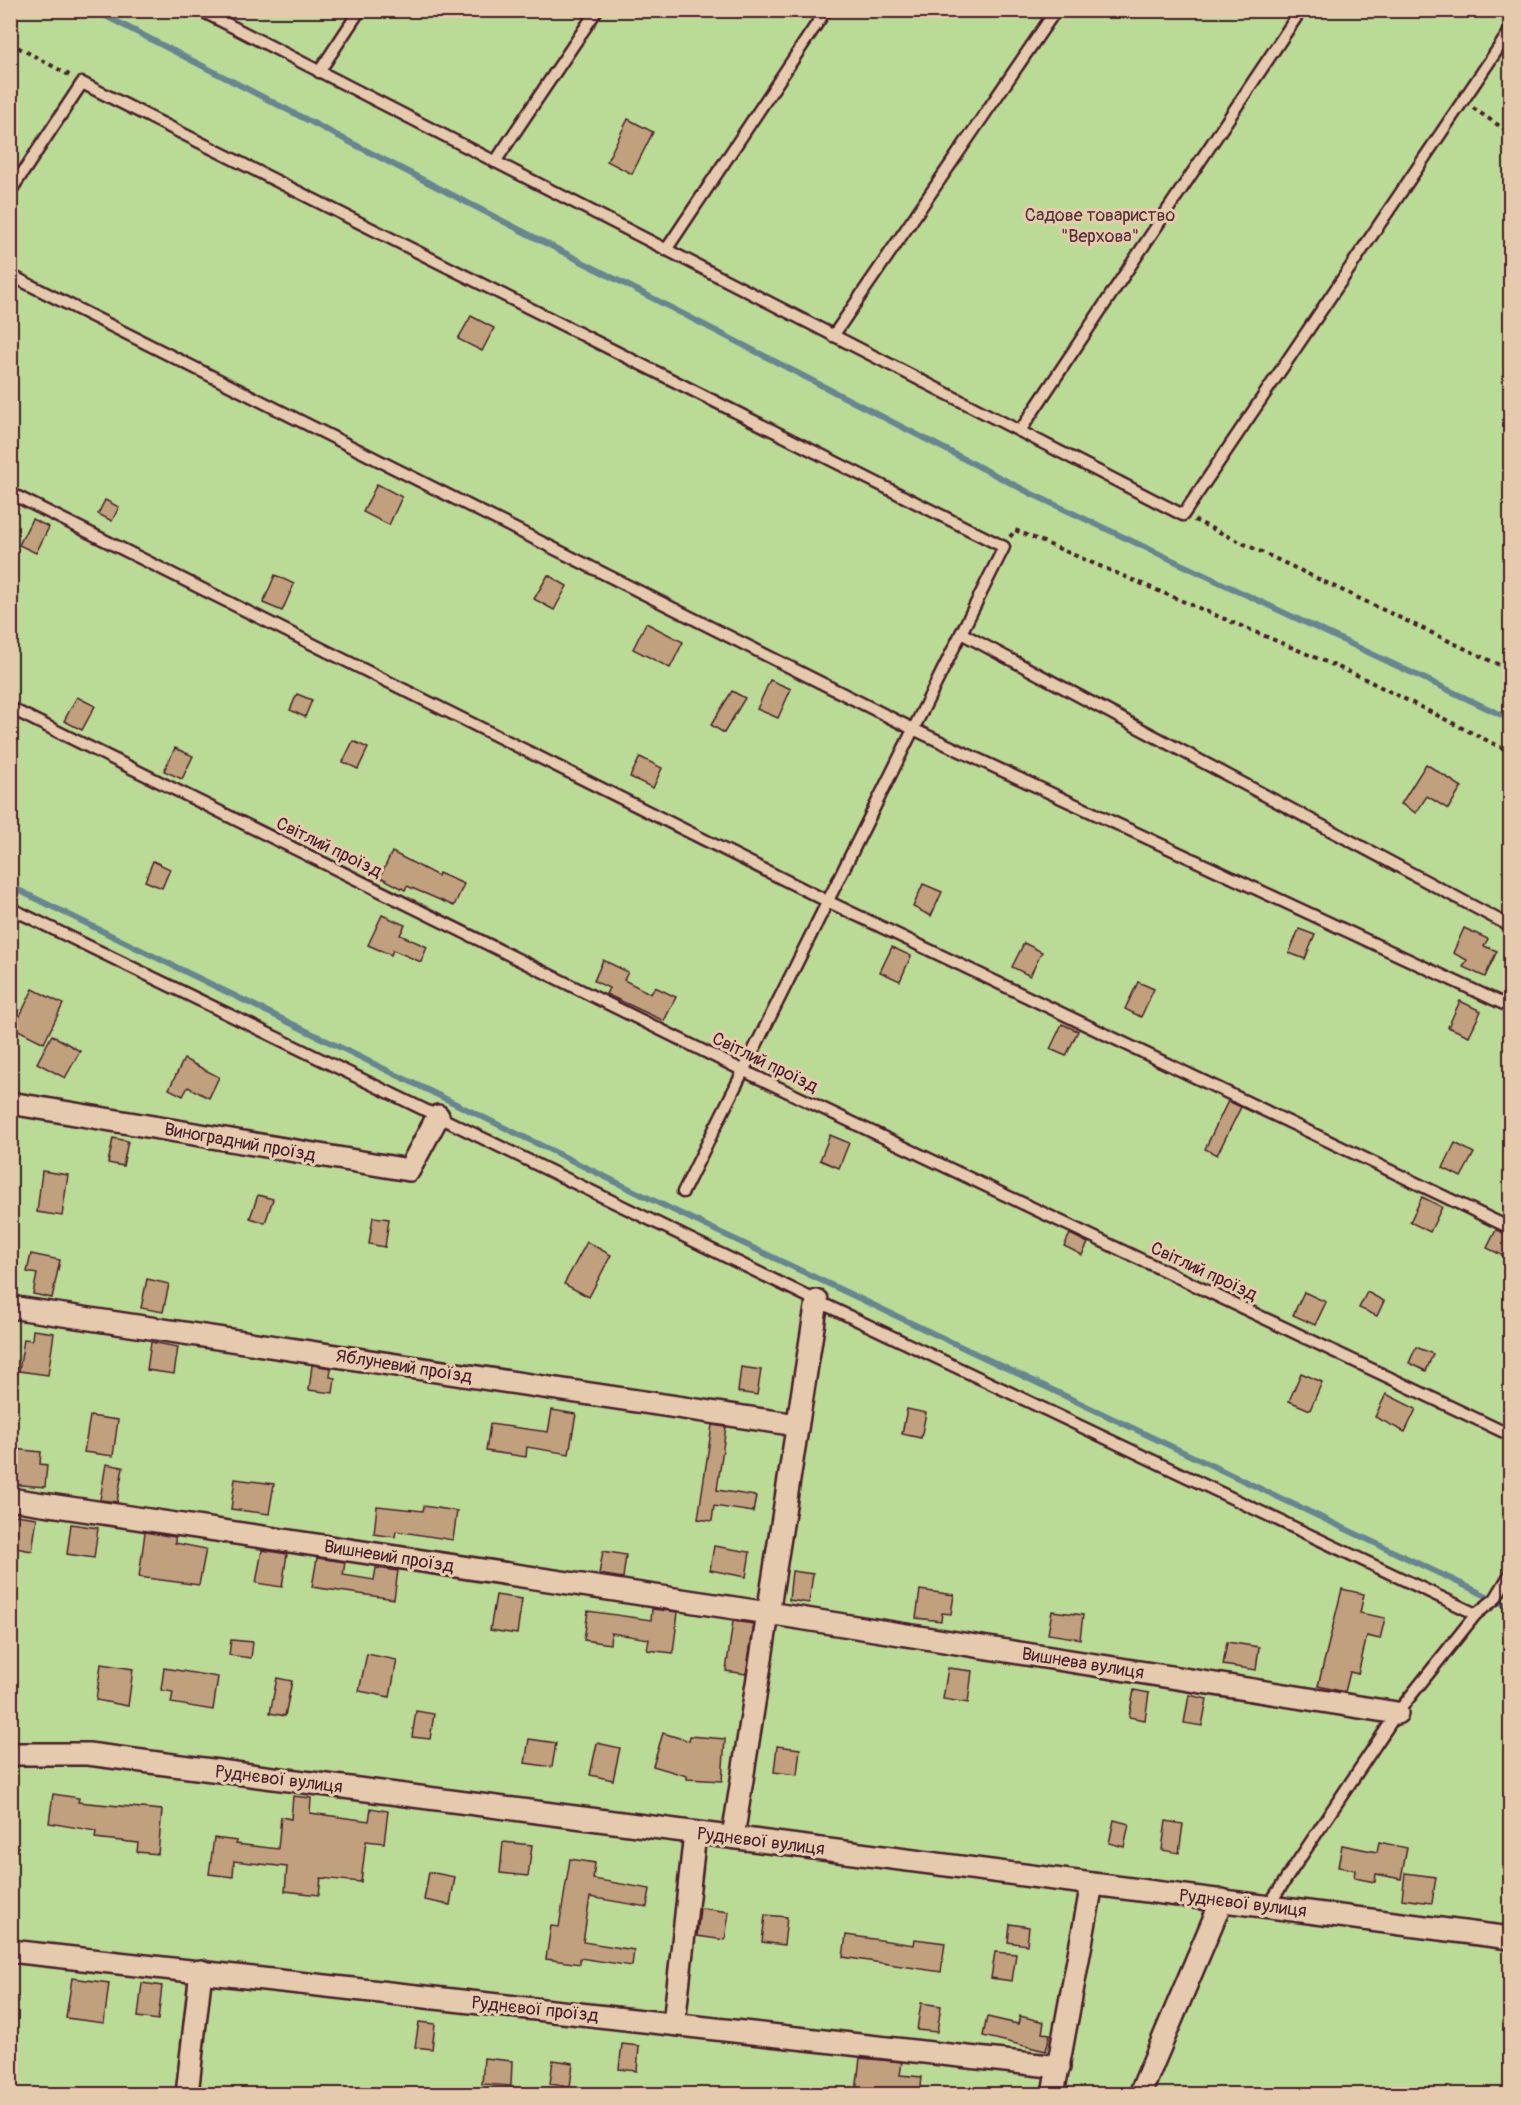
<svg xmlns="http://www.w3.org/2000/svg" width="1521" height="2105" viewBox="0 0 1521 2105" font-family="Pangolin,sans-serif">
  <rect width="100%" height="100%" fill="#e4c9a8"/>
  <filter id="ink" filterUnits="userSpaceOnUse"><feTurbulence type="fractalNoise" baseFrequency=".0167" numOctaves="2"/><feDisplacementMap in="SourceGraphic" scale="12" xChannelSelector="R" yChannelSelector="G"/><feConvolveMatrix kernelMatrix="1 2 1 2 8 2 1 2 1" color-interpolation-filters="sRGB"/></filter>
  <g filter="url(#ink)">
    <rect fill="#b9db95" stroke="#827d60" stroke-width="1.5" x="11" y="11" width="1499" height="2083"/>
    <g fill="none" stroke-linecap="round" stroke-linejoin="round">
      <g stroke="#678592" stroke-width="6">
        <polyline points="94,10 1032,494 1510,719"/>
        <polyline points="10,886 675,1211 1510,1607"/>
      </g>
    </g>
    <g fill="#c1a07e" stroke="#4a1f2b" stroke-width="1.5">
      <polygon points="628,119 653,132 632,174 607,161"/>
      <polygon points="471,316 494,328 482,351 458,339"/>
      <polygon points="377,484 402,497 389,525 363,512"/>
      <polygon points="105,500 119,507 112,521 98,514"/>
      <polygon points="32,519 49,527 36,553 19,545"/>
      <polygon points="275,575 294,584 282,611 263,603"/>
      <polygon points="548,575 567,586 554,610 534,599"/>
      <polygon points="646,623 683,642 670,668 633,649"/>
      <polygon points="770,680 791,689 778,718 757,709"/>
      <polygon points="732,691 745,698 724,733 711,725"/>
      <polygon points="297,694 312,700 305,717 290,710"/>
      <polygon points="77,697 95,706 82,730 64,721"/>
      <polygon points="353,741 368,748 358,769 343,762"/>
      <polygon points="175,748 193,756 182,779 164,771"/>
      <polygon points="640,757 662,768 653,788 630,777"/>
      <polygon points="1426,764 1462,787 1448,809 1427,796 1416,813 1401,804"/>
      <polygon points="392,852 438,876 439,873 464,884 454,906 407,886 405,890 380,877"/>
      <polygon points="153,861 170,869 162,888 145,881"/>
      <polygon points="923,884 942,892 931,916 913,907"/>
      <polygon points="382,915 405,925 400,935 427,947 421,962 393,950 391,955 368,945"/>
      <polygon points="1464,928 1488,939 1484,946 1497,951 1485,977 1463,967 1467,960 1453,953"/>
      <polygon points="1299,929 1315,935 1305,959 1289,953"/>
      <polygon points="1024,943 1042,952 1030,976 1012,967"/>
      <polygon points="892,947 911,956 900,981 880,972"/>
      <polygon points="603,960 628,972 624,980 651,994 655,987 676,997 664,1021 606,994 609,988 594,981"/>
      <polygon points="1138,982 1154,989 1141,1017 1125,1009"/>
      <polygon points="33,989 63,1004 44,1043 14,1028"/>
      <polygon points="1460,1001 1481,1011 1469,1036 1448,1027"/>
      <polygon points="1062,1024 1078,1031 1066,1056 1050,1049"/>
      <polygon points="52,1035 80,1051 65,1078 37,1063"/>
      <polygon points="184,1059 219,1077 209,1098 188,1087 183,1096 169,1089"/>
      <polygon points="1228,1101 1241,1107 1217,1155 1205,1149"/>
      <polygon points="830,1135 849,1143 839,1168 820,1160"/>
      <polygon points="113,1138 128,1141 123,1166 108,1163"/>
      <polygon points="1455,1143 1474,1153 1461,1177 1443,1168"/>
      <polygon points="42,1171 68,1175 62,1216 37,1212"/>
      <polygon points="258,1195 273,1199 265,1223 250,1218"/>
      <polygon points="1422,1197 1442,1207 1430,1232 1410,1222"/>
      <polygon points="373,1217 389,1219 385,1247 369,1244"/>
      <polygon points="1496,1230 1510,1235 1510,1259 1487,1248"/>
      <polygon points="1070,1234 1088,1243 1082,1255 1064,1246"/>
      <polygon points="587,1242 611,1255 589,1297 564,1284"/>
      <polygon points="31,1254 60,1260 52,1298 33,1294 37,1274 27,1272"/>
      <polygon points="147,1279 169,1284 163,1312 141,1308"/>
      <polygon points="1304,1292 1326,1302 1315,1325 1293,1315"/>
      <polygon points="1367,1292 1384,1301 1377,1316 1359,1308"/>
      <polygon points="33,1330 54,1333 48,1375 19,1371 24,1339 32,1340"/>
      <polygon points="151,1342 178,1347 174,1374 147,1370"/>
      <polygon points="1416,1347 1433,1354 1426,1371 1409,1363"/>
      <polygon points="312,1365 331,1368 330,1377 335,1378 333,1393 309,1390"/>
      <polygon points="741,1367 761,1370 757,1395 738,1392"/>
      <polygon points="1301,1373 1322,1382 1310,1410 1289,1401"/>
      <polygon points="1386,1394 1416,1409 1405,1432 1375,1417"/>
      <polygon points="907,1409 926,1413 921,1438 902,1434"/>
      <polygon points="552,1410 576,1414 569,1454 527,1447 526,1457 486,1451 490,1424 548,1432"/>
      <polygon points="90,1416 118,1420 113,1456 84,1452"/>
      <polygon points="712,1425 726,1427 717,1490 756,1496 753,1512 714,1506 712,1521 698,1519"/>
      <polygon points="14,1449 41,1452 40,1464 47,1465 45,1487 10,1484"/>
      <polygon points="106,1464 123,1467 117,1502 100,1500"/>
      <polygon points="235,1479 274,1484 269,1514 231,1509"/>
      <polygon points="377,1506 423,1511 424,1506 457,1511 453,1540 396,1531 395,1537 374,1534"/>
      <polygon points="15,1515 37,1518 32,1551 10,1547"/>
      <polygon points="71,1524 98,1528 94,1558 67,1554"/>
      <polygon points="145,1532 175,1537 175,1543 206,1549 199,1585 139,1577"/>
      <polygon points="714,1546 750,1552 746,1577 710,1570"/>
      <polygon points="262,1550 287,1554 282,1587 256,1583"/>
      <polygon points="603,1551 626,1555 623,1578 599,1574"/>
      <polygon points="317,1558 345,1562 343,1575 374,1580 376,1568 398,1571 394,1599 312,1587"/>
      <polygon points="792,1571 813,1574 809,1603 789,1600"/>
      <polygon points="1342,1589 1364,1594 1360,1613 1385,1618 1380,1639 1367,1636 1358,1674 1350,1672 1345,1692 1318,1686"/>
      <polygon points="920,1590 954,1595 951,1614 942,1613 941,1621 916,1618"/>
      <polygon points="496,1595 522,1599 517,1634 490,1630"/>
      <polygon points="652,1609 678,1612 673,1653 647,1650 649,1639 611,1633 610,1644 584,1640 588,1611 651,1620"/>
      <polygon points="1052,1611 1083,1615 1080,1639 1048,1634"/>
      <polygon points="733,1621 754,1624 746,1674 726,1671"/>
      <polygon points="231,1640 253,1642 251,1658 229,1655"/>
      <polygon points="1227,1642 1259,1647 1256,1670 1223,1665"/>
      <polygon points="367,1654 397,1660 390,1697 359,1691"/>
      <polygon points="101,1664 133,1669 128,1706 96,1700"/>
      <polygon points="164,1668 218,1677 213,1710 171,1703 173,1692 161,1690"/>
      <polygon points="948,1668 972,1671 968,1703 943,1699"/>
      <polygon points="277,1678 292,1681 285,1716 270,1713"/>
      <polygon points="1134,1690 1149,1693 1145,1720 1129,1717"/>
      <polygon points="1189,1695 1207,1699 1202,1726 1184,1723"/>
      <polygon points="416,1711 434,1714 430,1739 412,1737"/>
      <polygon points="663,1733 689,1741 690,1736 725,1739 722,1781 687,1779 687,1776 653,1766"/>
      <polygon points="529,1739 556,1743 552,1767 525,1763"/>
      <polygon points="597,1743 620,1748 613,1780 590,1775"/>
      <polygon points="777,1746 800,1749 797,1775 774,1772"/>
      <polygon points="53,1794 79,1798 78,1802 162,1810 158,1854 137,1852 138,1843 95,1838 96,1831 49,1823"/>
      <polygon points="293,1796 311,1798 310,1813 369,1821 371,1808 388,1811 384,1843 366,1841 361,1882 321,1878 319,1895 285,1891 287,1867 234,1861 233,1877 209,1874 214,1838 237,1841 236,1844 278,1849 281,1817 291,1819"/>
      <polygon points="1114,1820 1129,1824 1124,1847 1109,1843"/>
      <polygon points="1166,1821 1183,1824 1179,1853 1162,1850"/>
      <polygon points="503,1842 532,1845 528,1876 500,1873"/>
      <polygon points="1379,1842 1407,1848 1401,1879 1376,1874 1375,1882 1354,1878 1355,1870 1338,1867 1342,1845 1377,1852"/>
      <polygon points="570,1859 595,1863 593,1879 650,1889 647,1907 590,1897 583,1942 634,1950 632,1966 580,1958 580,1964 546,1959 551,1926 559,1927"/>
      <polygon points="429,1872 455,1877 450,1905 424,1900"/>
      <polygon points="1405,1873 1436,1877 1432,1903 1402,1899"/>
      <polygon points="700,1908 729,1912 725,1940 697,1936"/>
      <polygon points="765,1915 787,1917 784,1945 762,1942"/>
      <polygon points="1010,1924 1029,1927 1027,1945 1008,1942"/>
      <polygon points="846,1935 914,1945 915,1939 945,1943 941,1972 843,1957"/>
      <polygon points="995,1952 1016,1954 1012,1981 991,1978"/>
      <polygon points="72,1978 109,1983 104,2023 66,2018"/>
      <polygon points="142,1983 162,1986 158,2020 138,2017"/>
      <polygon points="921,2003 941,2006 937,2032 917,2030"/>
      <polygon points="1020,2016 1044,2022 1042,2033 1050,2034 1046,2051 983,2036 987,2017 1018,2024"/>
      <polygon points="419,2022 435,2024 432,2049 415,2047"/>
      <polygon points="622,2044 639,2046 637,2071 619,2069"/>
      <polygon points="484,2058 512,2061 511,2086 482,2084"/>
      <polygon points="860,2058 902,2062 900,2075 922,2077 920,2094 856,2092"/>
      <polygon points="553,2060 573,2063 570,2087 550,2084"/>
    </g>
    <g fill="none" stroke-linecap="round" stroke-linejoin="round">
      <defs>
        <g id="lane">
          <polyline points="200,10 1183,515 1510,31"/>
          <polyline points="319,72 360,10"/>
          <polyline points="495,162 597,10"/>
          <polyline points="10,192 82,83 1004,547 683,1192"/>
          <polyline points="666,250 826,10"/>
          <polyline points="10,275 913,729 1510,1007"/>
          <polyline points="833,336 1056,10"/>
          <polyline points="1020,431 1301,10"/>
          <polyline points="10,493 827,901 1510,1228"/>
          <polyline points="961,633 1510,926"/>
          <polyline points="10,708 742,1070 1510,1435"/>
          <polyline points="10,908 817,1301 1476,1614"/>
          <polyline points="1268,1906 1397,1713 1476,1614 1495,1599 1510,1574"/>
        </g>
        <g id="street">
          <polyline points="10,1103 409,1170 438,1116"/>
          <polyline points="10,1307 797,1425"/>
          <polyline points="10,1499 768,1613 1397,1713"/>
          <polyline points="10,1754 88,1754 1510,1938"/>
          <polyline points="733,1837 817,1301"/>
          <polyline points="10,1951 1059,2067"/>
          <polyline points="674,2024 695,1833"/>
          <polyline points="187,2094 201,1971"/>
          <polyline points="1053,2094 1092,1884"/>
          <polyline points="1140,2094 1222,1900"/>
        </g>
      </defs>
      <use href="#lane" stroke="#4a1f2b" stroke-width="15"/>
      <use href="#street" stroke="#4a1f2b" stroke-width="26"/>
      <g stroke="#4a1f2b" stroke-width="4" stroke-dasharray="4.5 4.5" stroke-linecap="butt">
        <polyline points="10,43 71,76"/>
        <polyline points="1473,108 1510,133"/>
        <polyline points="1194,520 1510,670"/>
        <polyline points="1010,537 1015,530 1359,676 1510,752"/>
      </g>
      <use href="#lane" stroke="#e5caad" stroke-width="10"/>
      <use href="#street" stroke="#e5caad" stroke-width="21"/>
    </g>
  </g>
  <g text-anchor="middle" stroke-width="6" stroke-linejoin="round" paint-order="stroke">
    <g font-size="18" fill="#553236" stroke="#e5caad">
      <text x="1100" y="221">Садове товариство<tspan x="1100" dy="21">"Верхова"</tspan></text>
    </g>
    <g font-size="18" fill="#4a1f2b" stroke="#e5caad">
      <text transform="translate(329 847) rotate(26)" y="6">Світлий проїзд</text>
      <text transform="translate(765 1062) rotate(26)" y="6">Світлий проїзд</text>
      <text transform="translate(240 1142) rotate(10)" y="6">Виноградний проїзд</text>
      <text transform="translate(1204 1271) rotate(25)" y="6">Світлий проїзд</text>
      <text transform="translate(404 1366) rotate(9)" y="6">Яблуневий проїзд</text>
      <text transform="translate(389 1556) rotate(9)" y="6">Вишневий проїзд</text>
      <text transform="translate(1083 1663) rotate(9)" y="6">Вишнева вулиця</text>
      <text transform="translate(279 1779) rotate(7)" y="6">Руднєвої вулиця</text>
      <text transform="translate(761 1841) rotate(7)" y="6">Руднєвої вулиця</text>
      <text transform="translate(1243 1903) rotate(7)" y="6">Руднєвої вулиця</text>
      <text transform="translate(535 2009) rotate(6)" y="6">Руднєвої проїзд</text>
    </g>
  </g>
  <rect width="1521" height="2105" fill="none" stroke="#e5caad" stroke-width="36"/>
  <rect x="18" y="18" width="1485" height="2069" fill="none" stroke="#4a1f2b" stroke-width="2" filter="url(#ink)"/>
</svg>
